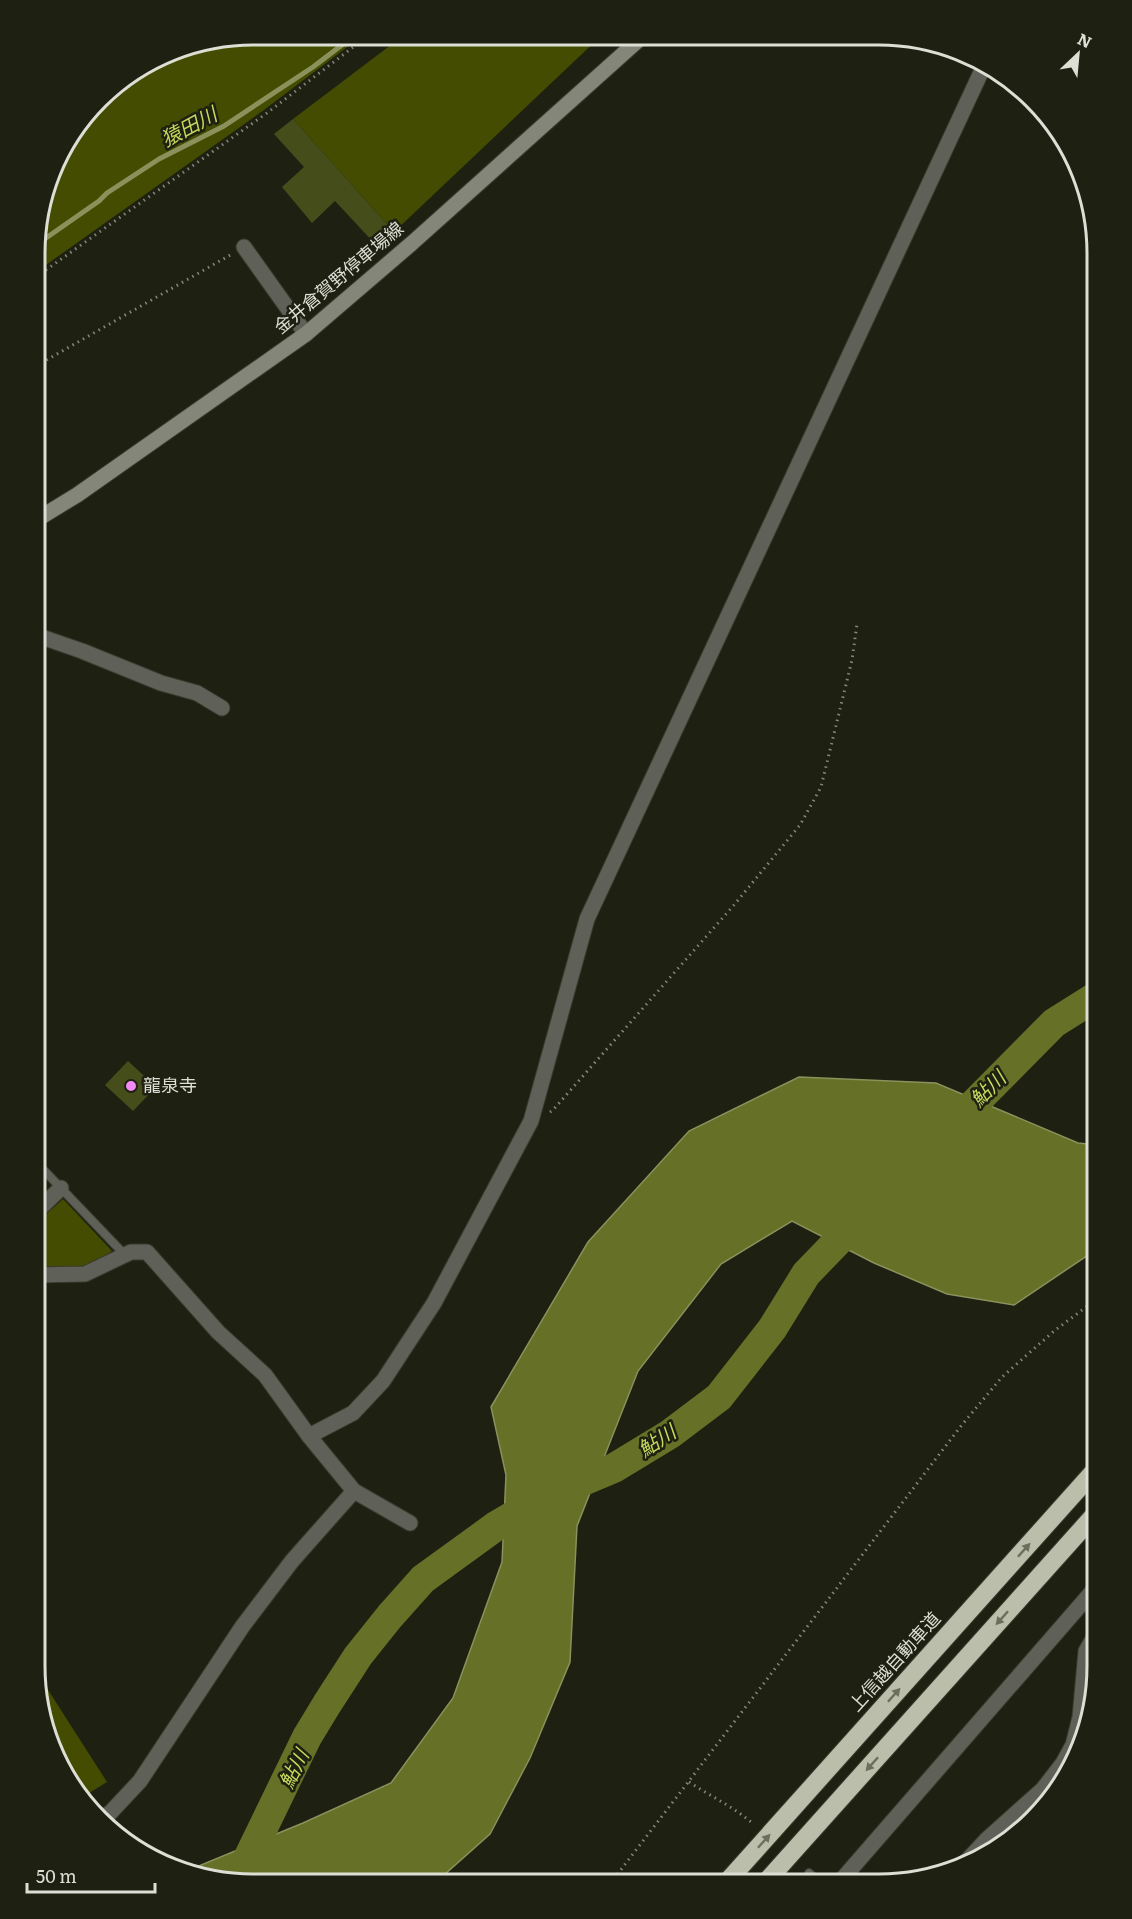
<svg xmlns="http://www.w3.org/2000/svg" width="1132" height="1919" viewBox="0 0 1132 1919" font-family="Literata,'Noto Sans JP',serif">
  <rect width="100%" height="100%" fill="#1e2012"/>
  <g fill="#434c00">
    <polygon points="253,35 363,35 264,110 36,272 36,225 57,156 109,89 170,51"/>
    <polygon points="404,35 601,36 394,232 293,119"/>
    <path d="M 63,1199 L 112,1251 C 82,1272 71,1269 35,1270 L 35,1224 Z"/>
    <polygon points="37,1677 43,1682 107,1782 86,1795 51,1749"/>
  </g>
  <polygon fill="#667027" stroke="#8a915b" stroke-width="1.5" points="799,1077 936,1083 1078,1143 1097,1145 1097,1249 1014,1305 947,1294 874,1263 792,1221 721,1264 638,1371 577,1526 570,1662 530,1758 490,1834 435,1883 225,1883 184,1872 303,1823 391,1783 453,1698 502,1562 506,1475 491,1407 588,1242 689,1131"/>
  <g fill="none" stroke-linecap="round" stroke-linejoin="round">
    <polyline stroke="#8a915b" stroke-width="5" points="36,245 99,201 107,193 159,159 224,126 313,67 355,35"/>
    <g stroke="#667027" stroke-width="30">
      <polyline points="947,1131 1054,1023 1097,996"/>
      <polyline points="239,1877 307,1737 327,1704 358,1656 390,1616 423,1579 496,1526 545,1497 614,1468 670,1434 719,1397 772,1329 806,1274 864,1214"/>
    </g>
  </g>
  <g fill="#454d1a">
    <polygon points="293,119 394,232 377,246 335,201 312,223 282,187 304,167 274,134"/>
    <polygon points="128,1061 156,1087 133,1111 105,1085"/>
  </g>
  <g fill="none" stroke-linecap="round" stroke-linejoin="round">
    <defs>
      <g id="lane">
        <polyline points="35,1161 125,1255"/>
        <polyline points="809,1873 822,1884"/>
      </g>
      <g id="street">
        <polyline points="244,247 306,334"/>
        <polyline points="36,635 82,651 161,683 197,693 222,708"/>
        <polyline points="35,1213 61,1188"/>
        <polyline points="35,1275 85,1274 131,1252 147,1252 218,1332 265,1375 309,1436 354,1491 410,1523"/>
        <polyline points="309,1436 353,1413 383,1381 434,1303 531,1121 587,919 983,68"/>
        <polyline points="103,1817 110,1813 140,1781 242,1627 292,1561 354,1491"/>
        <polyline points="959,1869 987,1839 1043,1789 1063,1763 1073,1745 1080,1717 1086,1651 1097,1632"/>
        <polyline points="838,1884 1097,1586"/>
      </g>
      <g id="secondary">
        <polyline points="36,520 77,495 306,334 411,244 643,36"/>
        <polyline points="1096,1587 1097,1587"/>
      </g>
      <g id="highway">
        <polyline points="725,1884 1097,1468"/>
        <polyline points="764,1884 1097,1512"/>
      </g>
    </defs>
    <use href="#lane" stroke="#393b2d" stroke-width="10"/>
    <use href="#street" stroke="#393b2d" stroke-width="17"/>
    <use href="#secondary" stroke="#393b2d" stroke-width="17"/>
    <use href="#highway" stroke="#393b2d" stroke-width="20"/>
    <g stroke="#85877b" stroke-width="3" stroke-dasharray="1.5 4.5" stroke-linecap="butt">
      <polyline points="36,277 267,113 369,35"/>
      <polyline points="36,366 232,254"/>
      <polyline points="550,1112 553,1110 734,905 800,825 821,787 852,660 857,624"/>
      <path d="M 689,1782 C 710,1796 732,1806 751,1822"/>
      <polyline points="610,1884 961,1426 1002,1377 1054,1331 1097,1299"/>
    </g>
    <use href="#lane" stroke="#5f6159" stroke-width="8"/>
    <use href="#street" stroke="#5f6159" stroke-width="15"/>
    <use href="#secondary" stroke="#84867a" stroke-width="15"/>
    <use href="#highway" stroke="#babeab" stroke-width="18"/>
  </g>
  <defs><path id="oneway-solid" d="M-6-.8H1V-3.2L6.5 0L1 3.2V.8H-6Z" transform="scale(1.5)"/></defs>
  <g fill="#6c6f5e">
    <use href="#oneway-solid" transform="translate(1024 1550) rotate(-48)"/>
    <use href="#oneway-solid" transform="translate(1002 1618) rotate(132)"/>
    <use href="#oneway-solid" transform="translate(894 1695) rotate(-48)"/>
    <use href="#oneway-solid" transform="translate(872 1764) rotate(132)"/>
    <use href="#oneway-solid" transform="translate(764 1841) rotate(-48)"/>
  </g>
  <circle fill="#f28af3" stroke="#1e2012" stroke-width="2" cx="131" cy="1086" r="6"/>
  <g text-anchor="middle" stroke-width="5" stroke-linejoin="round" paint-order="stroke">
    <g font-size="18" fill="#dddfd5" stroke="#1e2012">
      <text transform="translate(339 278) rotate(-40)" y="6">金井倉賀野停車場線</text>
      <text transform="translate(895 1662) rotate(-48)" y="6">上信越自動車道</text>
    </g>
    <g font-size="18" fill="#dddfd5" stroke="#1e2012" text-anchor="start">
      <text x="143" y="1092">龍泉寺</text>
    </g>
    <g font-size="20" font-style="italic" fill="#c6d95a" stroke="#1e2012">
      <text transform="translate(189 127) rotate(-28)" y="7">猿田川</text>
      <text transform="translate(988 1089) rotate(-45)" y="7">鮎川</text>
      <text transform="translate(657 1441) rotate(-33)" y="7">鮎川</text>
      <text transform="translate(294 1769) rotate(-63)" y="7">鮎川</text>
    </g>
  </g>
  <path d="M0 0H1132V1919H0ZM253 45H879A208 208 0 0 1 1087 253V1666A208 208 0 0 1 879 1874H253A208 208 0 0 1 45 1666V253A208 208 0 0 1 253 45Z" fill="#1e2012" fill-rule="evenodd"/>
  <path fill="none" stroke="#dddfd5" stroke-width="3" d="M253 45H879A208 208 0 0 1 1087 253V1666A208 208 0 0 1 879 1874H253A208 208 0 0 1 45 1666V253A208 208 0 0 1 253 45Z"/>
  <g transform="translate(1078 54) rotate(26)" stroke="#1e2012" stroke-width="4.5" paint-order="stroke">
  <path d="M0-4.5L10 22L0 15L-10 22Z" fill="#dddfd5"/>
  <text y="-9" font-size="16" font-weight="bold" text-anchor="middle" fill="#dddfd5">N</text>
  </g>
  <path d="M27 1883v9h128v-9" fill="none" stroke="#dddfd5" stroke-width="3"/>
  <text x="36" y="1883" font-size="18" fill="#dddfd5" stroke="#1e2012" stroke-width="4.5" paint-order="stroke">50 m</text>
</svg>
